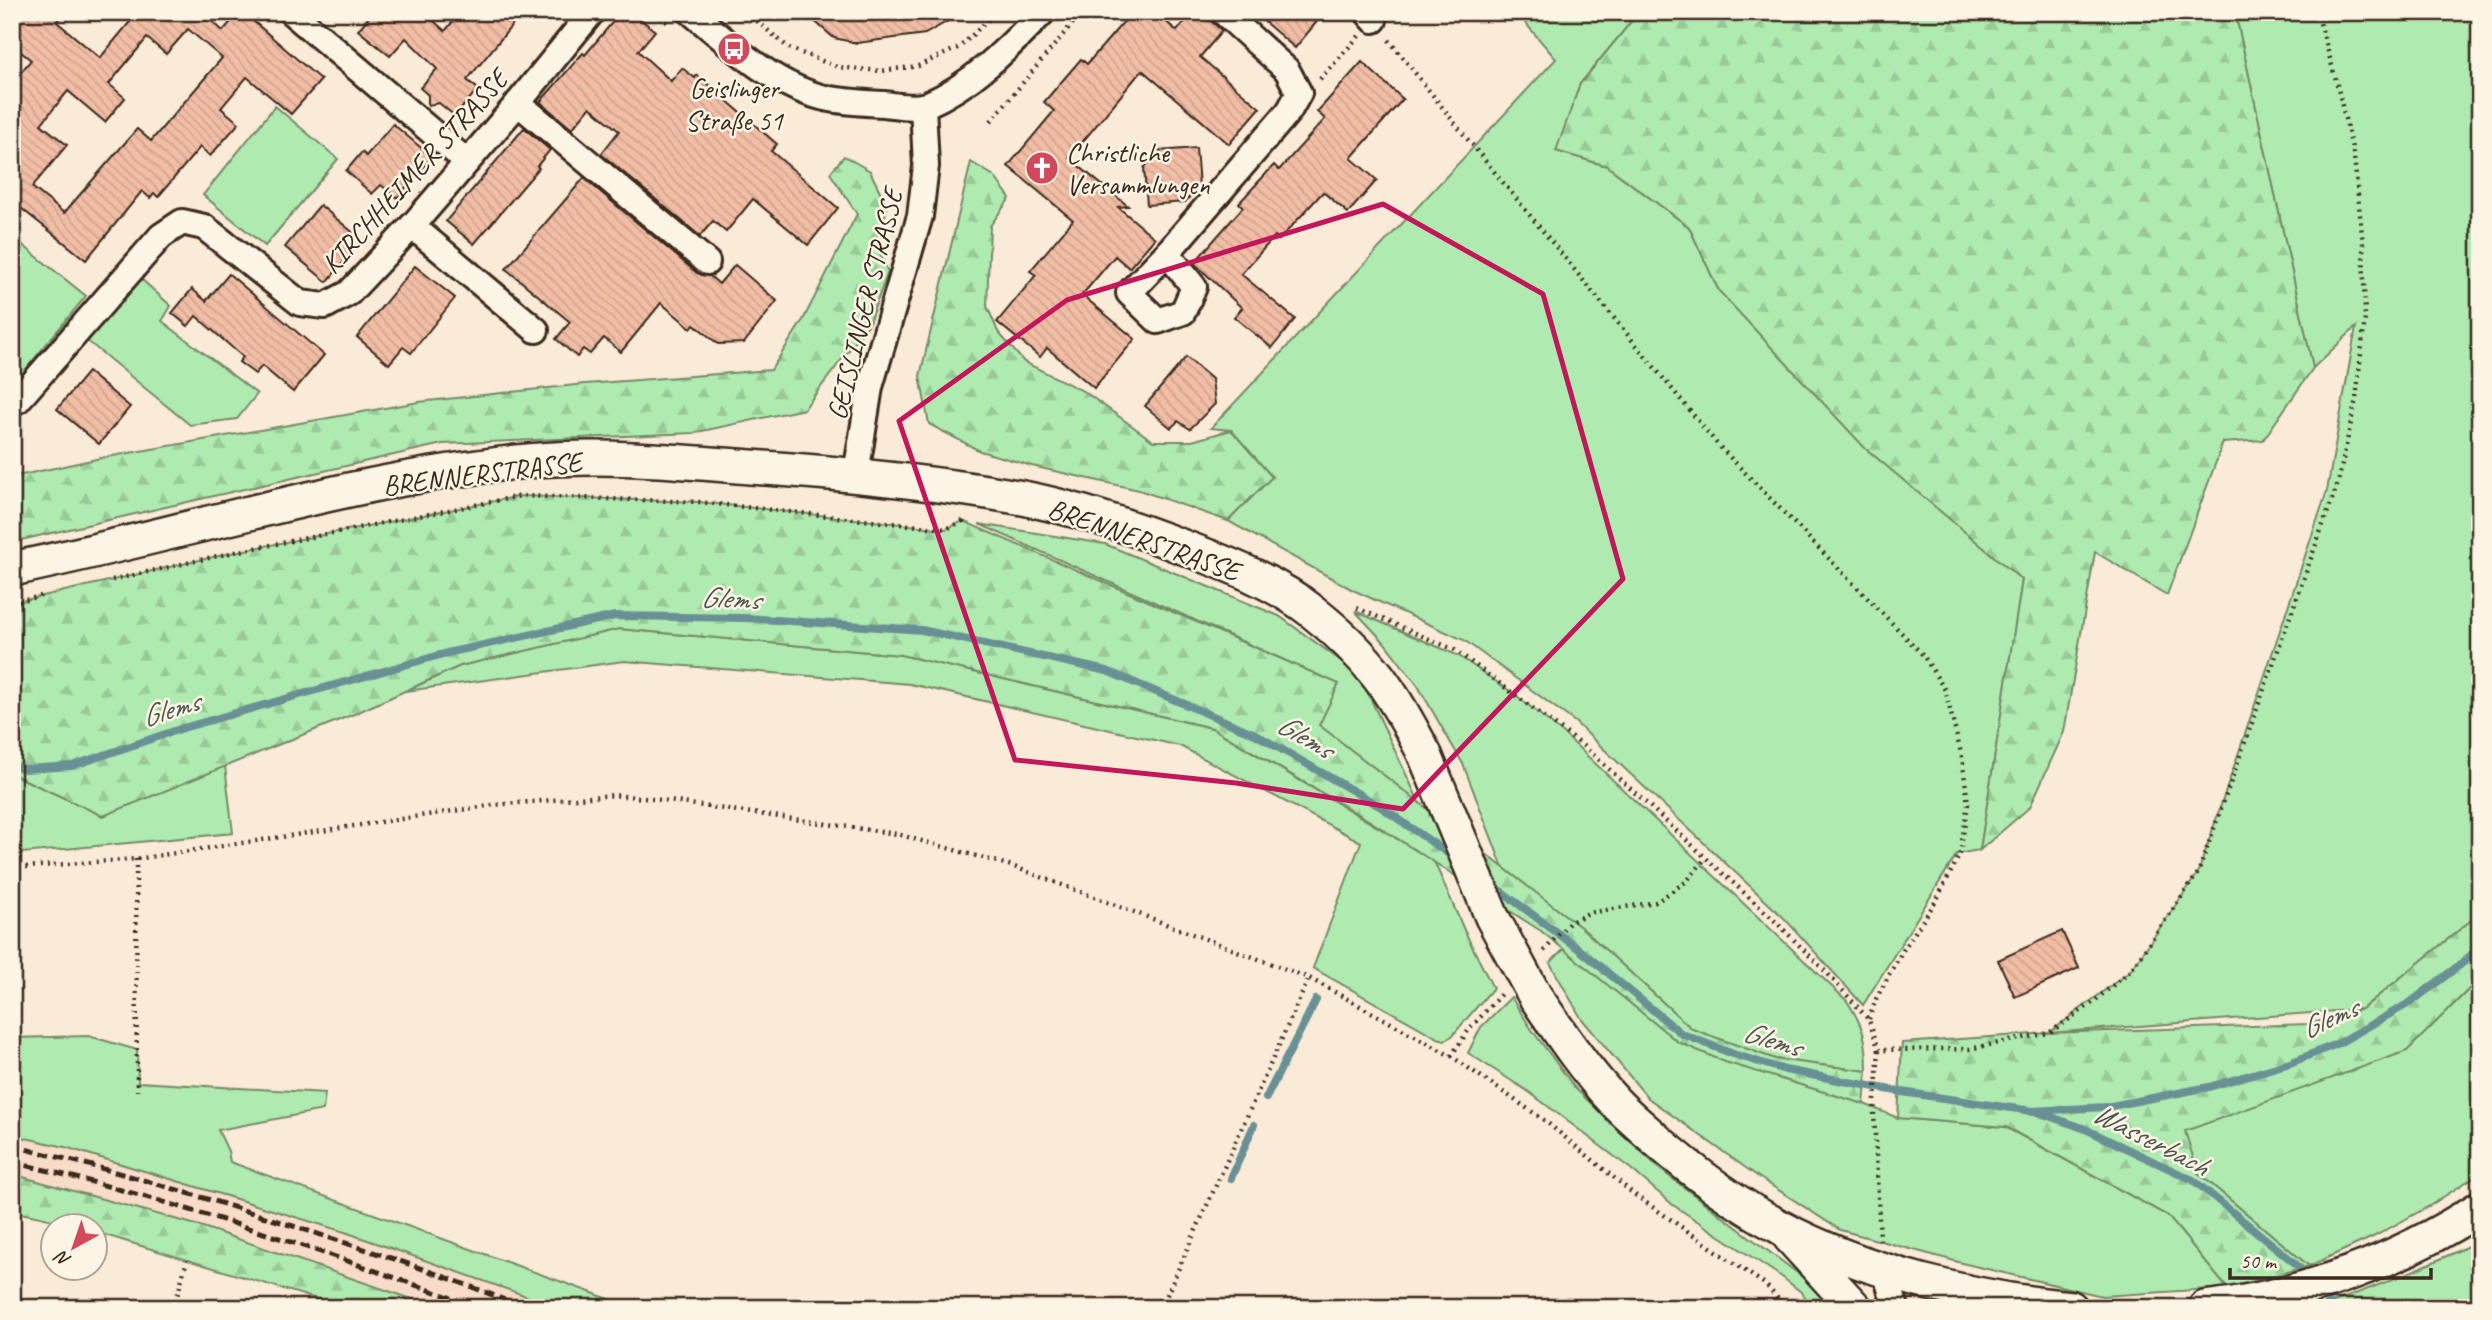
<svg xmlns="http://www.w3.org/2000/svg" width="2492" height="1320" viewBox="0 0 2492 1320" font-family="Caveat,sans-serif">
  <defs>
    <pattern id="forest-firs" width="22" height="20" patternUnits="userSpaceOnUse" patternTransform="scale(1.75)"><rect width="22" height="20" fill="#afebb0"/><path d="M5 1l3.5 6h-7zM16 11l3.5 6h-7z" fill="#97ca97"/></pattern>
    <pattern id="building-back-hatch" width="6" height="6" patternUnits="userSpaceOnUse" patternTransform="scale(1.75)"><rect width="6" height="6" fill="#f2bda5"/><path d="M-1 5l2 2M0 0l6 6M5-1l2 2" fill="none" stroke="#d0a38e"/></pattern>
  </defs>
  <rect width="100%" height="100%" fill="#faead8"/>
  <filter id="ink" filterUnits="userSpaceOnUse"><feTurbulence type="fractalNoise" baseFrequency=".0143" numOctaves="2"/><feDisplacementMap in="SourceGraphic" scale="14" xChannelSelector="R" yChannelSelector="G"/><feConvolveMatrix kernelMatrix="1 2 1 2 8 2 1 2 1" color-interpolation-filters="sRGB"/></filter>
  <g filter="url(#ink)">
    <polygon fill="#f8dcc9" points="12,1135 65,1147 345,1232 560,1308 438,1308 200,1226 12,1174"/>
    <g fill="#afebb0" stroke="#758a67" stroke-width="2">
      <polygon points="1516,12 1639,12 1580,84 1557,151 1607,166 1689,227 1719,291 1865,447 2022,580 1980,850 1957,854 1863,1005 1785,919 1575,722 1464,640 1353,590 1228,521 1272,477 1231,430 1211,428 1556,59"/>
      <polygon points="2235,12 2480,12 2480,913 2362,1009 2049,1033 2130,971 2198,873 2327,491 2356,327 2313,368"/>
      <polygon points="275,106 338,159 265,246 203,195"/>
      <polygon points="20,243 86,296 12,386 12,252"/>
      <polygon points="139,277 171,306 162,321 257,394 237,419 190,425 85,339"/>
      <polygon points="979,524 1105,544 1279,616 1359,674 1420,804 1319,725 1338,684"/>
      <path d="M 1355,611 L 1459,656 L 1517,696 L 1564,734 L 1847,1001 C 1864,1027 1867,1040 1867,1071 L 1775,1059 L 1692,1029 L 1583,929 L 1504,870 L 1463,764 L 1418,686 L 1384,642 Z"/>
      <polygon points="619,629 901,655 1212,728 1434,861 1464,930 1493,988 1452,1036 1445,1040 1438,1038 1313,968 1361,842 1180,746 910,684 624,661 406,691 460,666"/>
      <polygon points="225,766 233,833 12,854 12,774 103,816"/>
      <polygon points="1564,949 1678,1042 1726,1062 1864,1104 1898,1118 2005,1127 2168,1216 2227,1288 2102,1296 1966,1264 1840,1230 1760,1178 1648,1098 1581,1018 1550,963"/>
      <polygon points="2480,978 2480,1173 2431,1205 2375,1236 2309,1266 2198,1173 2184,1131 2407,1051"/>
      <polygon points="1511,997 1532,1030 1575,1088 1631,1142 1661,1170 1812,1284 1839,1308 1814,1308 1801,1292 1782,1277 1673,1205 1631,1169 1529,1092 1468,1053 1481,1027"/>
      <polygon points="89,1036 137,1050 138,1082 325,1093 323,1110 218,1130 228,1151 230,1162 634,1308 560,1308 345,1232 65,1147 12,1135 12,1038"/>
      <path d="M 2480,1240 L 2480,1308 L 2317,1308 C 2373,1288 2427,1267 2480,1240 Z"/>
    </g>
    <g fill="url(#forest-firs)" stroke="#758a67" stroke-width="2">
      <polygon points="1639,12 2235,12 2313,368 2263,440 2223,443 2167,595 2095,552 2064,732 2030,807 1980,850 2022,580 1865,448 1719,291 1689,227 1607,166 1556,151 1580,84"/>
      <polygon points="844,156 870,171 887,206 878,249 888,272 868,325 804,409 693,433 442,444 12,542 12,477 101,458 419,402 585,384 771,370 803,320 857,214 830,173"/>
      <polygon points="971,162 994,176 1010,198 990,226 987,306 998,332 1024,362 1085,392 1153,441 1192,441 1231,430 1272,477 1228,521 1139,490 1032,466 980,451 929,424 920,376"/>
      <polygon points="521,496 699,502 946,529 963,521 1339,684 1319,725 1583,929 1692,1029 1775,1059 1867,1071 1864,1104 1725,1062 1678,1042 1541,931 1370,821 1212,728 901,655 619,629 460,666 354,714 103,816 12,774 12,603 235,552"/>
      <polygon points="2480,913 2480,978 2407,1051 2185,1131 2198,1173 2309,1266 2227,1288 2168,1216 2006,1127 1898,1118 1902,1043 2049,1033 2310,1024 2362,1009"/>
      <path d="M 12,1174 L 200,1226 L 438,1308 L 346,1308 L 95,1232 L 94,1226 C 66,1226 41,1215 12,1212 Z"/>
    </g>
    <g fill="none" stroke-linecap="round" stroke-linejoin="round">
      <g stroke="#699195" stroke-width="8">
        <polyline points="12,765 25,769 72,766 183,728 447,653 615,616 745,618 922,630 1107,671 1255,734 1381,807 1456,859"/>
        <polyline points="1490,883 1579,949 1682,1034 1733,1054 1785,1070 1902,1092 2032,1111 2106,1107 2209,1087 2290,1063 2339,1043 2411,1002 2465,961 2480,946"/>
        <polyline points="1266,1098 1316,1000"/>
        <polyline points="2037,1112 2083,1128 2193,1180 2296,1264 2309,1279"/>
        <polyline points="1231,1178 1254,1125"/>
        <polyline points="2319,1291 2333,1308"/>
      </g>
    </g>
    <g fill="url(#building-back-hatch)" stroke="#3b2a1e" stroke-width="2" fill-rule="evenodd">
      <path d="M 12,12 L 65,12 L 57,22 L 100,58 L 138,12 L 202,12 L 223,31 L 239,12 L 243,12 L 321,80 L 291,114 L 247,77 L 221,108 L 239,123 L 210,156 L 200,147 L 158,197 L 154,193 L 150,198 L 142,191 L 86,260 L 17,205 L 12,211 L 12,83 L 31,60 L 12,45 ZM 188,29 L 222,58 L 151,141 L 137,129 L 64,213 L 32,187 L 67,145 L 41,124 L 68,91 L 105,122 L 125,98 L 109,84 L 147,38 L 166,54 Z"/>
      <polygon points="373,12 424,12 445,31 461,12 523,12 467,80 478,89 455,116 439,103 428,105 428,95 420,88 437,69 406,38 390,56 358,30"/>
      <polygon points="621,12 632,12 655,31 638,51 671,81 682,68 695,78 697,75 777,144 771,151 838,208 808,245 753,199 726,232 713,221 700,236 601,154 619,131 590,107 572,129 540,102 583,53 585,55"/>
      <polygon points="804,12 964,12 925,34 857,43 834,38"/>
      <polygon points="1132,12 1155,12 1177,31 1193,12 1201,12 1222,31 1200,57 1260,108 1229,144 1142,70 1069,158 1128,206 1118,207 1155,238 1129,268 1115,256 1082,295 1135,339 1094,388 1047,348 1040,357 997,322 1036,275 1030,271 1073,220 1008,166 1054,111 1044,102 1081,59 1087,64"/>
      <polygon points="1253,12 1325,12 1295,48"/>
      <polygon points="1362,62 1403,99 1351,158 1377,180 1348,213 1323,192 1279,240 1275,236 1241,274 1295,319 1272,348 1234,317 1242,308 1194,263 1243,207 1239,203 1274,165 1279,170 1325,119 1317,112"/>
      <polygon points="393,124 432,157 397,198 381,185 372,194 346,171 362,152 366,156"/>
      <polygon points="524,128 550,150 537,166 539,168 474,244 446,221"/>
      <polygon points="1196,148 1199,186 1185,202 1147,205 1144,168 1158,151"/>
      <polygon points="584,178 697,273 710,276 719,284 735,265 777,301 744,343 718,344 694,324 691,328 661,303 621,352 604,338 590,354 583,349 577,357 556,339 570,322 506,269"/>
      <polygon points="320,205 362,240 327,282 285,247"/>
      <polygon points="415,266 455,298 411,353 403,347 389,364 357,337"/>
      <polygon points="229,274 324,355 293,392 262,366 255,374 239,362 243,357 196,316 188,326 172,313 192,289 206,301"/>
      <polygon points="1186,357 1212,379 1215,404 1190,429 1178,421 1171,428 1145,406"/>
      <polygon points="88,372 130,407 99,444 57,409"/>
      <polygon points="2062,931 2079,968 2015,997 1998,960"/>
    </g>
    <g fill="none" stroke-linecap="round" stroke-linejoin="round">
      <defs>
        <g id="minor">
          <polyline points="291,12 466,161"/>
          <path d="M 691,12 C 730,45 774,86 825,98 C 844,102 864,103 884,104 C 896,105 915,109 926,105 C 973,85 1009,47 1043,12"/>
          <polyline points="1367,12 1374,20"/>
          <polyline points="518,103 707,262"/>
          <polyline points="412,226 536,330"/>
          <polyline points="1167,253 1194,287 1183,312 1158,321 1129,293 1167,253 1289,111 1299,93 1287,70 1223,12"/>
          <polyline points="18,400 161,236 182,222 204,227 300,303 325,306 349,293 412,226 518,103 592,12"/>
          <polyline points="856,474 870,387 920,216 926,166 923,106"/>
          <polyline points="1884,1268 1896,1308"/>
        </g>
        <g id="secondary">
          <path d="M 12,569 C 184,534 353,478 528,461 C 602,454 677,461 750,467 C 841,473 933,482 1023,498 C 1080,509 1137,529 1191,550 C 1233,566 1278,584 1313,612 C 1370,657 1393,692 1425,755"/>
          <path d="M 1535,996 C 1560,1033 1584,1069 1615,1102 C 1627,1115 1641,1126 1654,1138 C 1693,1172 1735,1203 1780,1227 C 1863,1272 1977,1299 2071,1308"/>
          <polyline points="1790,1237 1855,1308"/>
          <path d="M 2205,1308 C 2302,1297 2398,1261 2480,1208"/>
        </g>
      </defs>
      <use href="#minor" stroke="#3b2a1e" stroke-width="30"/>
      <use href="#secondary" stroke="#3b2a1e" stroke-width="38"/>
      <g stroke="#3b2a1e" stroke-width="4.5" stroke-dasharray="2 5" stroke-linecap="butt">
        <polyline points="655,12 668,23"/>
        <polyline points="746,12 789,48 837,67 881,71 918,66 960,47 996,12"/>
        <polyline points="1389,40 1469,141 1718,445 1923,655 1945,690 1962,757 1968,804 1960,854 1936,901 1903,950 1876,999 1869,1019"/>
        <polyline points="1320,79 1359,36"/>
        <polyline points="991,121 1082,12"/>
        <polyline points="112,580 235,552 521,496 699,502 946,529 963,521 963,518"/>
        <polyline points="12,603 45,595"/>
        <polyline points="1357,608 1455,650 1586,748 1776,922 1828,974 1869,1020 1879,1050 1969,1049 2049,1033 2091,1004 2130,971 2198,873 2338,483 2356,399 2365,318 2363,244 2354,157 2336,80 2317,12"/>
        <polyline points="136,859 137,1091"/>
        <polyline points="12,868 136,859 493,805 614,795 654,799 897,834 1012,866 1309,978 1451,1056 1544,1120 1635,1195 1766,1285 1786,1308"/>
        <polyline points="1544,951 1569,923 1588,913 1656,902 1687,881 1705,859"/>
        <polyline points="1879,1050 1874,1112 1880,1240"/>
        <polyline points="1451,1056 1468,1031 1501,994"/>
        <polyline points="174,1308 187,1260"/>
        <polyline points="1161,1308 1309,978"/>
      </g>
      <use href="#minor" stroke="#fcf5e5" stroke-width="24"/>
      <use href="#secondary" stroke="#fcf5e5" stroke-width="33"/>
      <g stroke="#3b2a1e" stroke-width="5" stroke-dasharray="10 5" stroke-linecap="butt">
        <path d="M 12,1146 C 108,1168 200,1196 293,1226 C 371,1251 449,1276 524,1308"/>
        <path d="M 12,1162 C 171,1199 326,1252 479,1308"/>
      </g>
      <defs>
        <polyline id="secondary-bridge" points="1425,755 1492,917 1535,996"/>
      </defs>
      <use href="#secondary-bridge" stroke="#3b2a1e" stroke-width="38" stroke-linecap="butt"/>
      <use href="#secondary-bridge" stroke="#fcf5e5" stroke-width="33"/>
    </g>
  </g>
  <path fill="none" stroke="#c2185b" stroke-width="5" stroke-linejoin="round" d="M 1383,204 L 1543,294 L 1623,579 L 1403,809 L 1236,783 L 1015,760 L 899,421 L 1067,300 Z"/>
  <defs>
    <symbol id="bus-disc" viewBox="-11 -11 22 22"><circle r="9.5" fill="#d1495b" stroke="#fcf5e5"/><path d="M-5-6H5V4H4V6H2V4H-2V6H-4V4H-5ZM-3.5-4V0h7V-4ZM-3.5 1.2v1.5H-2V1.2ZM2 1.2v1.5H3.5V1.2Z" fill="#fff"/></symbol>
    <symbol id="church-disc" viewBox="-11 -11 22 22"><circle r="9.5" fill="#d1495b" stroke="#fcf5e5"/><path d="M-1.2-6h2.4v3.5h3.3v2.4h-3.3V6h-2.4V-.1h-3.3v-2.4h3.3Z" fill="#fff"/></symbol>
  </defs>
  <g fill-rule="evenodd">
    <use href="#bus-disc" x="715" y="30" width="38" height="38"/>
    <use href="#church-disc" x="1023" y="149" width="38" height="38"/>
  </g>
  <g text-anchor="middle" stroke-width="5" stroke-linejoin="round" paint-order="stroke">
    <g font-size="28" fill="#3b2a1e" stroke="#fcf5e5">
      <text x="734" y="98">Geislinger<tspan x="734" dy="32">Straße 51</tspan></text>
      <text x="1066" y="162" text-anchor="start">Christliche<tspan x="1066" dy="32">Versammlungen</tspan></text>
    </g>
    <g font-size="28" fill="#3b2a1e" stroke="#fcf5e5">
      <text transform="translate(414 171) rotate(-48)" y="10">KIRCHHEIMER STRASSE</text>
      <text transform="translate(864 304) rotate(-76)" y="10">GEISLINGER STRASSE</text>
      <text transform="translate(482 473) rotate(-7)" y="10">BRENNERSTRASSE</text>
      <text transform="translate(1144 539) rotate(19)" y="10">BRENNERSTRASSE</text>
    </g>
    <g font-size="30" font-style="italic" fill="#4e5550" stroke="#fcf5e5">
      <text transform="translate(730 598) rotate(3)" y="10">Glems</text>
      <text transform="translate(170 709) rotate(-17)" y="10">Glems</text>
      <text transform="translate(1305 736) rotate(30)" y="10">Glems</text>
      <text transform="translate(2329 1018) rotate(-24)" y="10">Glems</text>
      <text transform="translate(1772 1039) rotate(17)" y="10">Glems</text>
      <text transform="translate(2151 1139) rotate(27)" y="10">Wasserbach</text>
    </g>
  </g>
  <rect width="2492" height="1320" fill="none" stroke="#fcf5e5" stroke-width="42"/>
  <rect x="21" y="21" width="2450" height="1278" fill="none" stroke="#3b2a1e" stroke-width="2.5" filter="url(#ink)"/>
  <g transform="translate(74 1247) rotate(220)"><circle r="33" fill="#fcf5e5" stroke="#afa495" stroke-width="2"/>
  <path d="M0-5L12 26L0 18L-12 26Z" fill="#d1495b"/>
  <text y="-10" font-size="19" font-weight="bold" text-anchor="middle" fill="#3b2a1e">N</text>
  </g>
  <path d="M2230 1268v10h201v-10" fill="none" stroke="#3b2a1e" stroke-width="3.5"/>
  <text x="2240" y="1268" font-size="21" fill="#3b2a1e" stroke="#fcf5e5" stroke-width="5" paint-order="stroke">50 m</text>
</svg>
